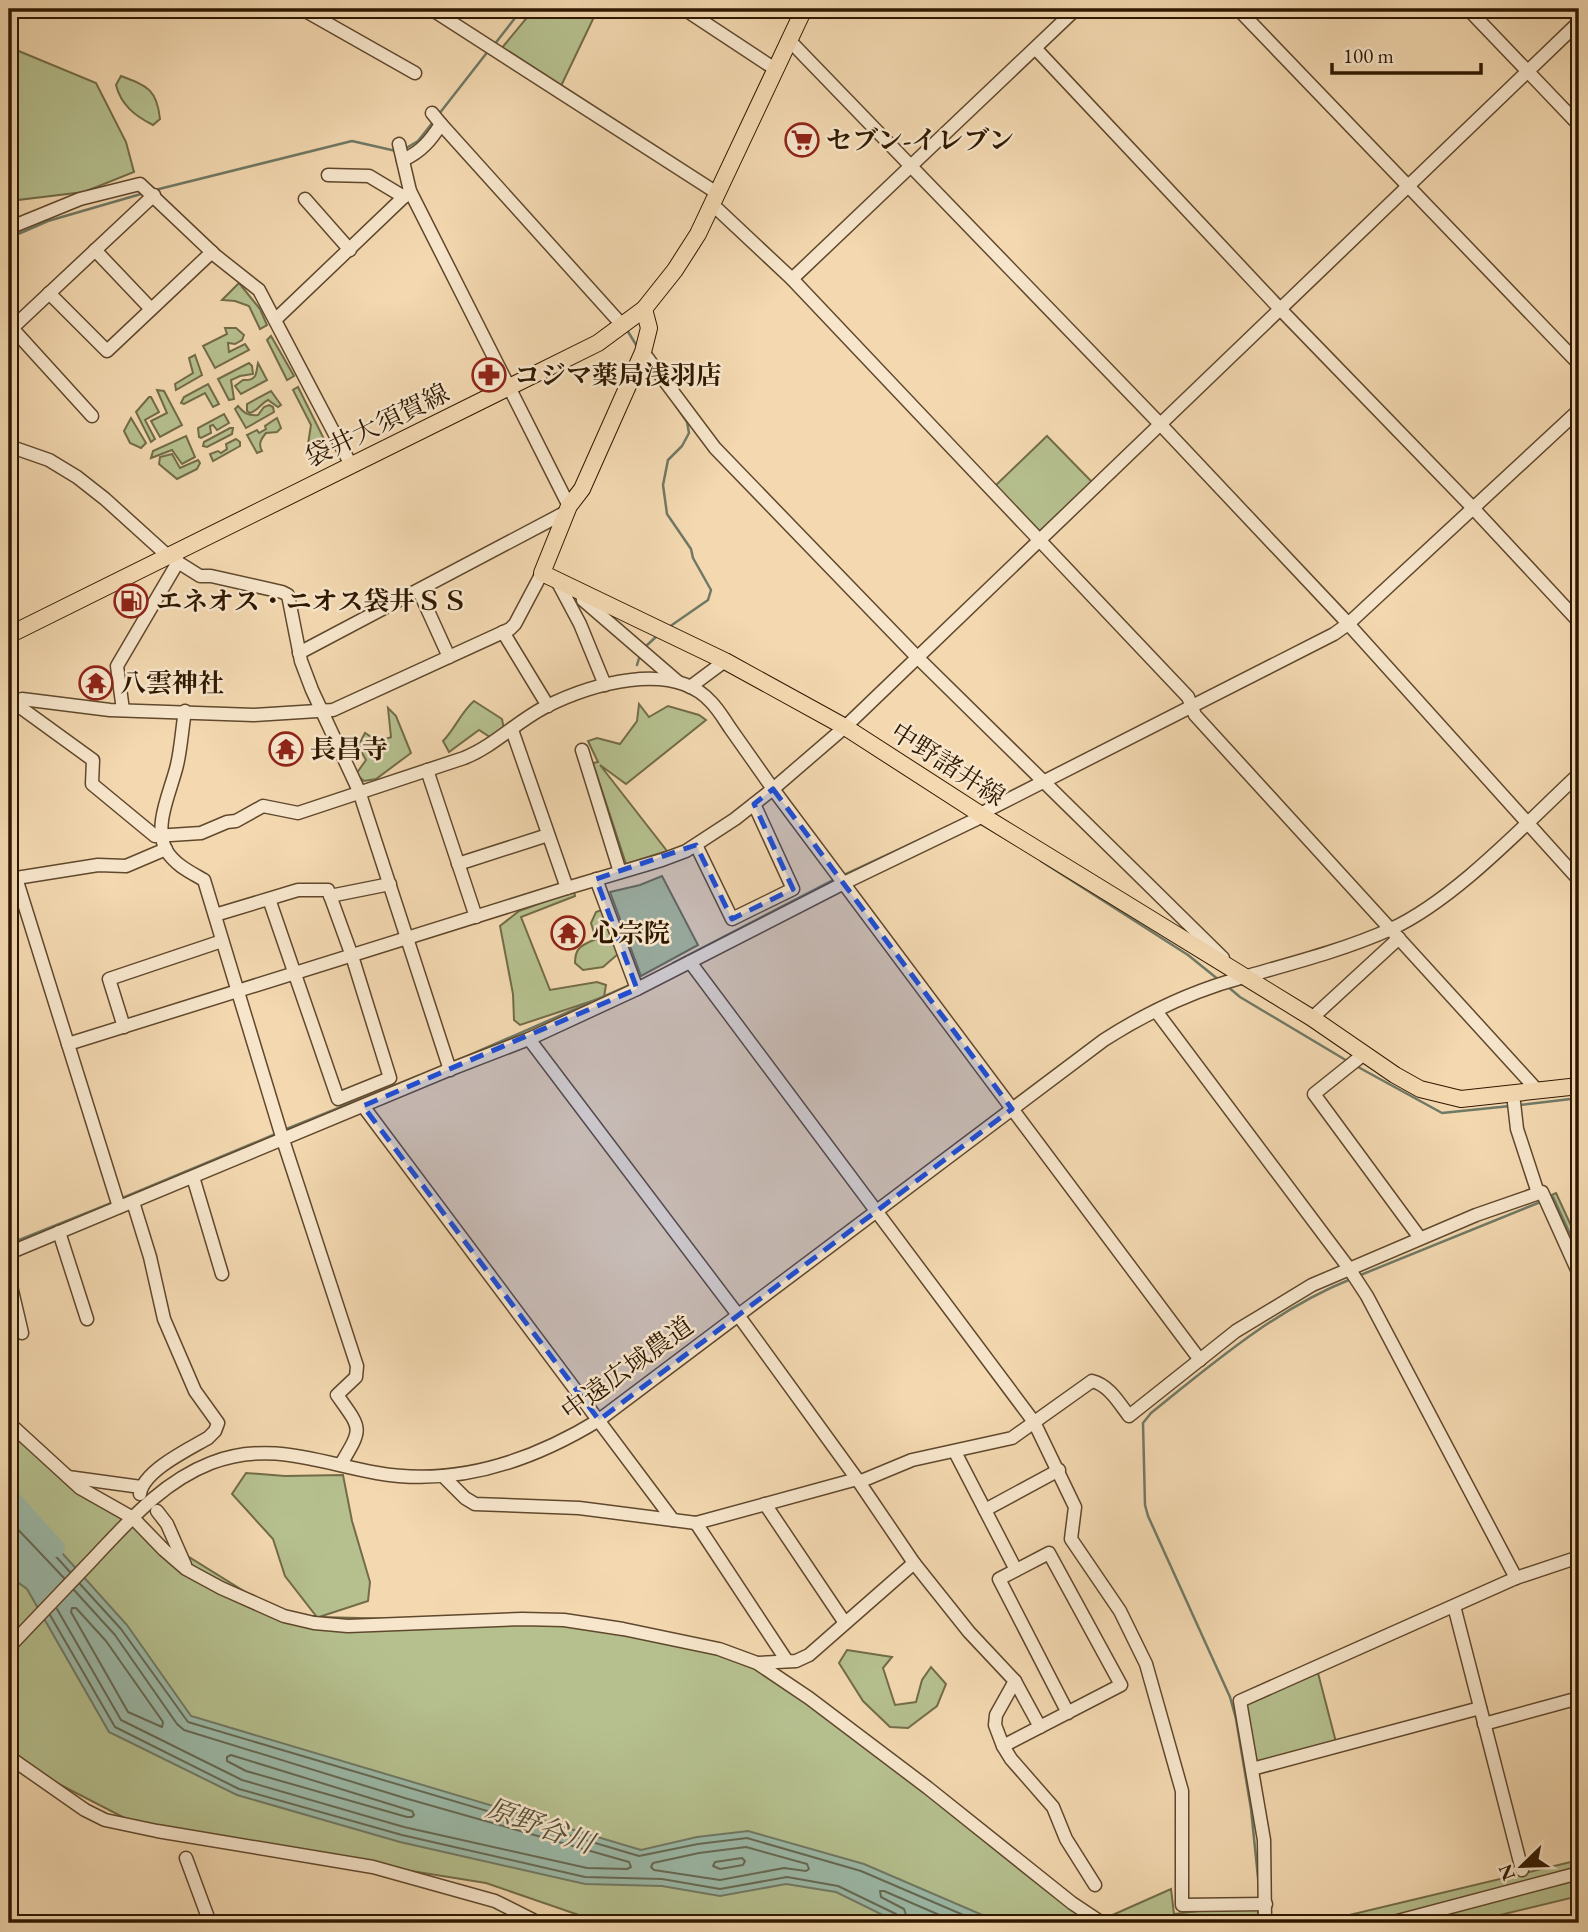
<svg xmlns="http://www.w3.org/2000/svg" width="1588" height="1932" viewBox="0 0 1588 1932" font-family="'EB Garamond','Noto Serif JP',serif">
  <rect width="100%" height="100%" fill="#f3d8b0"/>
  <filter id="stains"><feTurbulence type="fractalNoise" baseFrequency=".00286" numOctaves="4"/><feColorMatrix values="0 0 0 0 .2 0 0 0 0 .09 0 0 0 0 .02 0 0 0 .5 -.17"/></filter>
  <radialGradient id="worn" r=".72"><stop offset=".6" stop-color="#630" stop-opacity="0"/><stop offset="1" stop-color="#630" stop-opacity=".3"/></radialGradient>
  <g fill="#b6c08f" stroke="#726c48" stroke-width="2">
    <polygon points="534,9 583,9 594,17 561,86 501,49"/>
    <polygon points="9,47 96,83 126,142 134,172 84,192 9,201"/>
    <path d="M 121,76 C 148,86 157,90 160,119 L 153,125 C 135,116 121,105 116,85 Z"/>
    <polygon points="239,283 260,309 267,325 260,329 249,306 235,301 222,300"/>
    <polygon points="225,328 236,328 244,335 242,340 235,344 228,343 229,352 245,344 249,350 215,368 203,346 227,334"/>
    <polygon points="271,336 294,376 287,380 267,340"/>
    <polygon points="195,355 202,375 176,390 175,384 193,373 189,358"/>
    <polygon points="249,363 252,366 253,374 240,376 231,380 234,399 229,400 218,379"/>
    <path d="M 258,363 L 267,380 L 241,394 L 235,386 L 243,380 C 258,381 256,372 258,363 Z"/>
    <polygon points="208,384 219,404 213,407 205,393 184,404 181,403 184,397"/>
    <polygon points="298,387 325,441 307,451 311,425 293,390"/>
    <polygon points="157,390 164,391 182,425 160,437 151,421 167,413"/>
    <path d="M 271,391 L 281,405 L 278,407 L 268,400 C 261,403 259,410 250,413 L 247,411 L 247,404 Z"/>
    <polygon points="149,397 151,397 159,412 145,420 155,439 151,442 136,412"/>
    <path d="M 269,405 L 273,407 L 274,412 L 246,428 L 235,409 L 238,406 C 244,413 248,416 258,415 L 264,407 Z"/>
    <polygon points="224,414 229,423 217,430 213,425 210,426 211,433 201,438 199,437 198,428"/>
    <polygon points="131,418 146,443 141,448 130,443 124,431"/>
    <path d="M 277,418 L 281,428 L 277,432 L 266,433 C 261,439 258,444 262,451 L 257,453 L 247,435 L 257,430 L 259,433 L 266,429 L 265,426 Z"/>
    <polygon points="230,428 233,428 232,434 207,447 203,446 204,442"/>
    <polygon points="186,436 195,457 182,464 172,450 151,458 153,451"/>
    <polygon points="1047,436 1092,482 1040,534 995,486"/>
    <polygon points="236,439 240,442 240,446 213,461 210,454 218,451 221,453 227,449 226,444"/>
    <polygon points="172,454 180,468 198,460 200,463 197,469 177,479 159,464 160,457"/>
    <path d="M 474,701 L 502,719 L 505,734 L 496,741 L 479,730 L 449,752 L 443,741 C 455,729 461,712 474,701 Z"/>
    <polygon points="639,704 649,717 668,706 699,715 706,720 626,784 600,765 667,851 626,864 593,763 598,762 588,741 597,738 620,744 637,721"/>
    <polygon points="388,708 396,716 411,753 376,779 364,781 356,774 366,760 358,746 365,733 379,742 391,737"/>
    <polygon points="662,876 698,945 641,976 610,892 640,885"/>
    <polygon points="574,891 575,896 521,917 550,990 597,982 606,985 604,997 520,1025 514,1020 513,994 500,926 519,911"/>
    <path d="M 607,908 L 618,954 L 603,967 L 583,970 L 575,963 C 575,947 582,945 596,939 L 591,923 L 596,912 Z"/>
    <polygon points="1556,1193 1579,1243 1579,1273 1545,1198"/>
    <polygon points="9,1428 65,1480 284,1616 316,1616 285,1576 273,1539 232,1494 246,1473 285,1476 343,1475 352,1521 370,1582 368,1601 319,1617 480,1621 557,1620 635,1632 764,1667 1099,1921 1171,1889 1174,1914 1258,1904 1258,1923 602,1923 486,1883 144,1828 24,1766 9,1752"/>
    <polygon points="847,1650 892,1657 883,1668 895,1705 916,1702 922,1680 931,1667 946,1684 937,1706 908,1728 890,1727 863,1701 839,1663"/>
    <polygon points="1318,1673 1337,1746 1258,1768 1245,1704"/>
    <polygon points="1579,1860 1579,1896 1467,1923 1316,1923"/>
  </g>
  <polygon fill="#9bbaa9" stroke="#707965" stroke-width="2" points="9,1499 26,1513 127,1625 191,1716 641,1850 697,1837 748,1831 864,1864 1001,1923 899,1923 836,1892 786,1884 720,1896 662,1886 585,1884 400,1842 237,1795 109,1732 27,1589 9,1576"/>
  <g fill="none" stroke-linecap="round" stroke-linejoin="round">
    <g stroke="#656954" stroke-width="2">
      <polyline points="9,1508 21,1518 70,1572"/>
      <polyline points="9,1520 64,1578"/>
      <polyline points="80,1584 121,1629 188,1722 639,1856 698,1844 747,1838 861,1871 982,1923"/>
      <polygon points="72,1608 76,1608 106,1641 163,1722 162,1727 128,1712 71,1612"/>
      <polyline points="57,1609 121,1720 242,1780 404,1827 587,1868 627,1869 631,1867 629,1862 408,1799 184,1730 177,1724 115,1635 74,1590"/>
      <polyline points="50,1615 115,1727 239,1789 402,1835 585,1877 662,1879 720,1889 787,1877 838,1886 896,1914 900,1923"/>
      <polygon points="231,1755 412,1811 414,1815 412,1817 407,1817 246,1771 227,1761 227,1757"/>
      <polygon points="746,1847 807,1864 809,1869 806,1871 784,1868 720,1880 654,1870 651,1867 653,1863 699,1853"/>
      <polygon points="742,1858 745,1861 743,1865 720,1869 713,1866 715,1862"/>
      <polyline points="909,1923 904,1909 881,1897 880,1891 884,1891 958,1923"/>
    </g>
    <g stroke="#707965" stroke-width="2.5">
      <polyline points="494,45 522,9"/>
      <polyline points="439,114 489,50"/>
      <polyline points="403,150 418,141 433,122"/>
      <polyline points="155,190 352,141 396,151"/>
      <polyline points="9,238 48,221 141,194"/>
      <polyline points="627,330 638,348"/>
      <polyline points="669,627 708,600 711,590 693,558 691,549 667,514 663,485 668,460 682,446 689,433 687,422 676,406"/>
      <polyline points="645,647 658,635"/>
      <polyline points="637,665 640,655"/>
      <polyline points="1041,861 1188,955 1219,980"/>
      <polyline points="844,875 971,816"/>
      <polyline points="673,963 835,879"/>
      <polyline points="1227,986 1240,997 1349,1062"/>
      <polyline points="456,1061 630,985"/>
      <polyline points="1358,1067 1442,1113 1510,1106"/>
      <polyline points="1520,1105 1579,1098"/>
      <polyline points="284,1130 418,1076"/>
      <polyline points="120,1199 278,1133"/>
      <polyline points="1549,1199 1553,1197 1579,1254"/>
      <polyline points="9,1244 114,1202"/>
      <polyline points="1358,1276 1543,1201"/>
      <path d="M 1259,1887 L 1251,1809 L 1236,1719 L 1230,1697 L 1148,1516 L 1145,1505 L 1143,1423 L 1151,1413 C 1213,1363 1276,1309 1351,1279"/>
    </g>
    <polyline stroke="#9bbaa9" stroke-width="18" points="9,1496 56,1548"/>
    <defs>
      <g id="minor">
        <polyline points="302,9 415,73"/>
        <polyline points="431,9 717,193"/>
        <polyline points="684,9 775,69"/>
        <polyline points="1238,9 1579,364"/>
        <polyline points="1468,9 1579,125"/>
        <polyline points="789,40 1161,425 1342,617 1579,880"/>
        <polyline points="1036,49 1281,310 1473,508 1579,622"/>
        <polyline points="432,113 441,124"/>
        <polyline points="399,144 410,191 569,506"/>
        <path d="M 403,160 C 421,152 431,140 441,124 L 623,326"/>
        <polyline points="328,175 369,176 404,197"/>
        <polyline points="305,199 350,250"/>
        <polyline points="712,204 792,279 1188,697 1195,715 1538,1091"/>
        <polyline points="9,228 80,199 140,184 216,256 259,290 351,465"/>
        <polyline points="95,250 151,309"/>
        <polyline points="792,279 1076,9"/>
        <polyline points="49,293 107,351 212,252"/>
        <polyline points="276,319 410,191"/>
        <polyline points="12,328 92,416"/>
        <polyline points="9,331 154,195"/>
        <polyline points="643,352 715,448 917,657 1223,958"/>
        <polyline points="9,446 49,460 77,477 105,499 168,556 200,576 211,576 282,592 288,595 301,661 312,690 359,791 450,1070"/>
        <polyline points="556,579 580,624 605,685"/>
        <polyline points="419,591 449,657"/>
        <polyline points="582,591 583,600 678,682"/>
        <polyline points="503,632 548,706"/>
        <polyline points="299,653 566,512"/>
        <polyline points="690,687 725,661"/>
        <path d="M 9,694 L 13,702 L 93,760 L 92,784 L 155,836 L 201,833 L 227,822 L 236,821 L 263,806 L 298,813 L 464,758 C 494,746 516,722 545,707 C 589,685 672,659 711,702 C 718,709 724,719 730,728 C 744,748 759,769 773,789 L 1200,1360"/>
        <polyline points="10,703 22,699 110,710 254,715 333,710 510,629 515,624 542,573"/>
        <polyline points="123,710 117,666 178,562"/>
        <path d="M 185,711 C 182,729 181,748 177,765 C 171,791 153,825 166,850 C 175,865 190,872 204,880 L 283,1140 L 357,1366 L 356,1377 L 337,1395 C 362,1430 363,1427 341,1464"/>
        <polyline points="512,730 567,888"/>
        <polyline points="582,750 620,872"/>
        <polyline points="427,770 476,917"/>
        <polyline points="980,814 1334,634 1348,624 1579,410"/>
        <polyline points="696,845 732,919 793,889 754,804"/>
        <polyline points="458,864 548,835"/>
        <polyline points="16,878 119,1207"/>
        <polyline points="10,879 98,865 126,866 166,849"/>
        <polyline points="596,879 637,989"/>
        <polyline points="330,896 390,884"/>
        <polyline points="215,915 298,890 328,890 352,956 390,1078 338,1099 269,899"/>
        <polyline points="690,962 1034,1422 1075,1507 1071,1539 1120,1611 1146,1664 1182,1791 1182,1905 1266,1904"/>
        <polyline points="1156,1011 1348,1267 1367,1296 1516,1578"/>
        <polyline points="1312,1018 1399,938"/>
        <polyline points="124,1027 109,979 222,941"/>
        <polyline points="529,1039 738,1315 857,1479 914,1563 969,1632 1015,1681 996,1715 995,1725 1003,1746 1011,1759 1053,1807 1066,1839 1095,1885"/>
        <polyline points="68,1044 567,888 662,860 686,851 735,819 773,789 845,727 1579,22"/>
        <polyline points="1364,1054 1314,1094 1420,1238"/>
        <polyline points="1513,1094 1517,1129 1538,1193"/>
        <polyline points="363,1106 673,1520"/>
        <polyline points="193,1177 222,1274"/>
        <path d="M 133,1202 L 150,1257 L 164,1319 L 195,1391 L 218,1423 L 215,1431 L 208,1438 C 189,1449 143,1471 140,1494"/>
        <polyline points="59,1232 87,1319"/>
        <polyline points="9,1253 446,1071 529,1039 637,989 844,883 983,816"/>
        <polyline points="9,1278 22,1333"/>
        <polyline points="9,1423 80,1488 133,1518 164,1550 186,1569 221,1588 284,1616 314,1623 348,1626 522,1619 564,1620 623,1629 719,1649 757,1663 809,1698 928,1788 1072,1903 1102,1923"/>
        <polyline points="955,1452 1016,1570"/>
        <polyline points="443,1476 465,1498 475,1504 579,1508 696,1523 857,1479"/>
        <polyline points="68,1477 141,1487"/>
        <path d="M 859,1482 L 912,1460 L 1012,1438 L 1092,1381 C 1109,1385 1119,1403 1129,1416 L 1236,1331 L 1312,1285 L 1476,1215 L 1542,1192 L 1579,1274"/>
        <polyline points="765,1504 845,1623"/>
        <polyline points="985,1510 1059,1470"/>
        <polyline points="157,1511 167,1524 185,1565"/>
        <polyline points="696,1523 787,1661"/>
        <polyline points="1454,1606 1522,1870"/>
        <path d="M 9,1647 C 37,1618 65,1588 93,1559 C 128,1522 162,1482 211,1463 C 270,1440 320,1463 377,1473 C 456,1487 532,1461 599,1420 L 1104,1040 C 1146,1013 1195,990 1244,977 C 1293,963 1344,950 1391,929 C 1456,899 1526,823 1579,774"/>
        <polyline points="758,1663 796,1661 809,1655 914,1563"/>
        <polyline points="1015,1681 1040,1727"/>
        <polyline points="1484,1724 1579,1698"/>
        <polyline points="1003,1746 1121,1685 1049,1553 999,1579 1068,1713"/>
        <polyline points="9,1757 85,1810 105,1820 157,1831 373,1867 495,1901 539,1923"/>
        <polyline points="1252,1769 1480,1708"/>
        <polyline points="186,1858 210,1923"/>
        <polyline points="1265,1923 1264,1840 1240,1701 1516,1578 1579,1557"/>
        <polyline points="1390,1923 1579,1873"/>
      </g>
      <g id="major">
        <polyline points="644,309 649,328 643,352 582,489 569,506 542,573 725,661 845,727 983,816 1312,1018 1395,1075 1420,1089 1461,1099 1579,1086"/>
        <polyline points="9,635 598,343 644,309 675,270 698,234 804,9"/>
      </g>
    </defs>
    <use href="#minor" stroke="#60482c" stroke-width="15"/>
    <use href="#major" stroke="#2f1800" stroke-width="18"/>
    <use href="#minor" stroke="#f7e6cc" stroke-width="12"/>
    <use href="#major" stroke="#f3d8b0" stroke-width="16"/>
  </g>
  <path fill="#1d4ed8" fill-opacity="0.2" stroke="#1d4ed8" stroke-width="5" stroke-dasharray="14 9" stroke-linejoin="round" d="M 773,789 L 1012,1109 L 599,1420 L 363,1106 L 637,989 L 596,879 L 696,845 L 732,919 L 793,889 L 754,804 Z"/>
  <defs>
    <symbol id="supermarket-ring" viewBox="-11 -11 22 22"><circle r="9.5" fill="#f7e6cc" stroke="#8f2418" stroke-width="1.5"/><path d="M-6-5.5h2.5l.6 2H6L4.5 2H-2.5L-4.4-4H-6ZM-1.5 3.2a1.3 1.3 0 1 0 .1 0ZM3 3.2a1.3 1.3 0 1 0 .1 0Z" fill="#8f2418"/></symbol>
    <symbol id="pharmacy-ring" viewBox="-11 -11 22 22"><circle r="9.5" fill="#f7e6cc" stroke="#8f2418" stroke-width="1.5"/><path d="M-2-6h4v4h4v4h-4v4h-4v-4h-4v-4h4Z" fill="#8f2418"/></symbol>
    <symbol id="fuel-ring" viewBox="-11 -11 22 22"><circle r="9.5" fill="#f7e6cc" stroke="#8f2418" stroke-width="1.5"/><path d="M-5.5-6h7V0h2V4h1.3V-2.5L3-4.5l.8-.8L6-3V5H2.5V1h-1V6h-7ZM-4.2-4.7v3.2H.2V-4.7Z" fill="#8f2418"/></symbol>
    <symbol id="temple-ring" viewBox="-11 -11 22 22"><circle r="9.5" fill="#f7e6cc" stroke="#8f2418" stroke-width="1.5"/><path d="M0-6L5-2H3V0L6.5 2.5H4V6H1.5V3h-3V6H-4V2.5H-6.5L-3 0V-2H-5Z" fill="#8f2418"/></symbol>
  </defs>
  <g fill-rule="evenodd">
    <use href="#supermarket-ring" x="783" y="121" width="38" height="38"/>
    <use href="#pharmacy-ring" x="470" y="356" width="38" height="38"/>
    <use href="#fuel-ring" x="112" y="582" width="38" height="38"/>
    <use href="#temple-ring" x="77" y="664" width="38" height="38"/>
    <use href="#temple-ring" x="267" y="730" width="38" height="38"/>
    <use href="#temple-ring" x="549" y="914" width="38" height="38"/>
  </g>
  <g text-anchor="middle" stroke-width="5" stroke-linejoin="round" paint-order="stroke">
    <g font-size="26" font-weight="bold" fill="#2f1800" stroke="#f7e6cc" text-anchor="start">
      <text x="826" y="149">セブン-イレブン</text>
      <text x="514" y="384">コジマ薬局浅羽店</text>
      <text x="156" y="610">エネオス・ニオス袋井ＳＳ</text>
      <text x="120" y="692">八雲神社</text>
      <text x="310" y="758">長昌寺</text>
      <text x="592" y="942">心宗院</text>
    </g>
    <g font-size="26" fill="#2f1800" stroke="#f7e6cc">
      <text transform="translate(377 425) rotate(-26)" y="9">袋井大須賀線</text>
      <text transform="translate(948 764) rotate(33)" y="9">中野諸井線</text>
      <text transform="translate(627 1368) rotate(-36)" y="9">中遠広域農道</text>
    </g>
    <g font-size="28" font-style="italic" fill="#55513b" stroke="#f7e6cc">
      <text transform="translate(540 1825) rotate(20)" y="10">原野谷川</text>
    </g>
  </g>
  <rect width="1588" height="1932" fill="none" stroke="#f3d8b0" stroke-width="35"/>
  <rect x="10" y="10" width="1567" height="1911" fill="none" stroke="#2f1800" stroke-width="3.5"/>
  <rect x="18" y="18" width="1553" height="1897" fill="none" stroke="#2f1800" stroke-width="2"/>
  <g transform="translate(1522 1866) rotate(247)" stroke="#f7e6cc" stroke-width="5" paint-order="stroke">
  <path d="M0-5L12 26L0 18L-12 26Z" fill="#2f1800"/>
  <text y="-10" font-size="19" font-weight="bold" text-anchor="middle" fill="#2f1800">N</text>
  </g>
  <path d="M1332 63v10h149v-10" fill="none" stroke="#2f1800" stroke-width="3.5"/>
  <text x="1343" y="63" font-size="21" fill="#2f1800" stroke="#f7e6cc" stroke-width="5" paint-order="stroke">100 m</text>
  <rect width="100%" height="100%" filter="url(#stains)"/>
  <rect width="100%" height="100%" fill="url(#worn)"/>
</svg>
